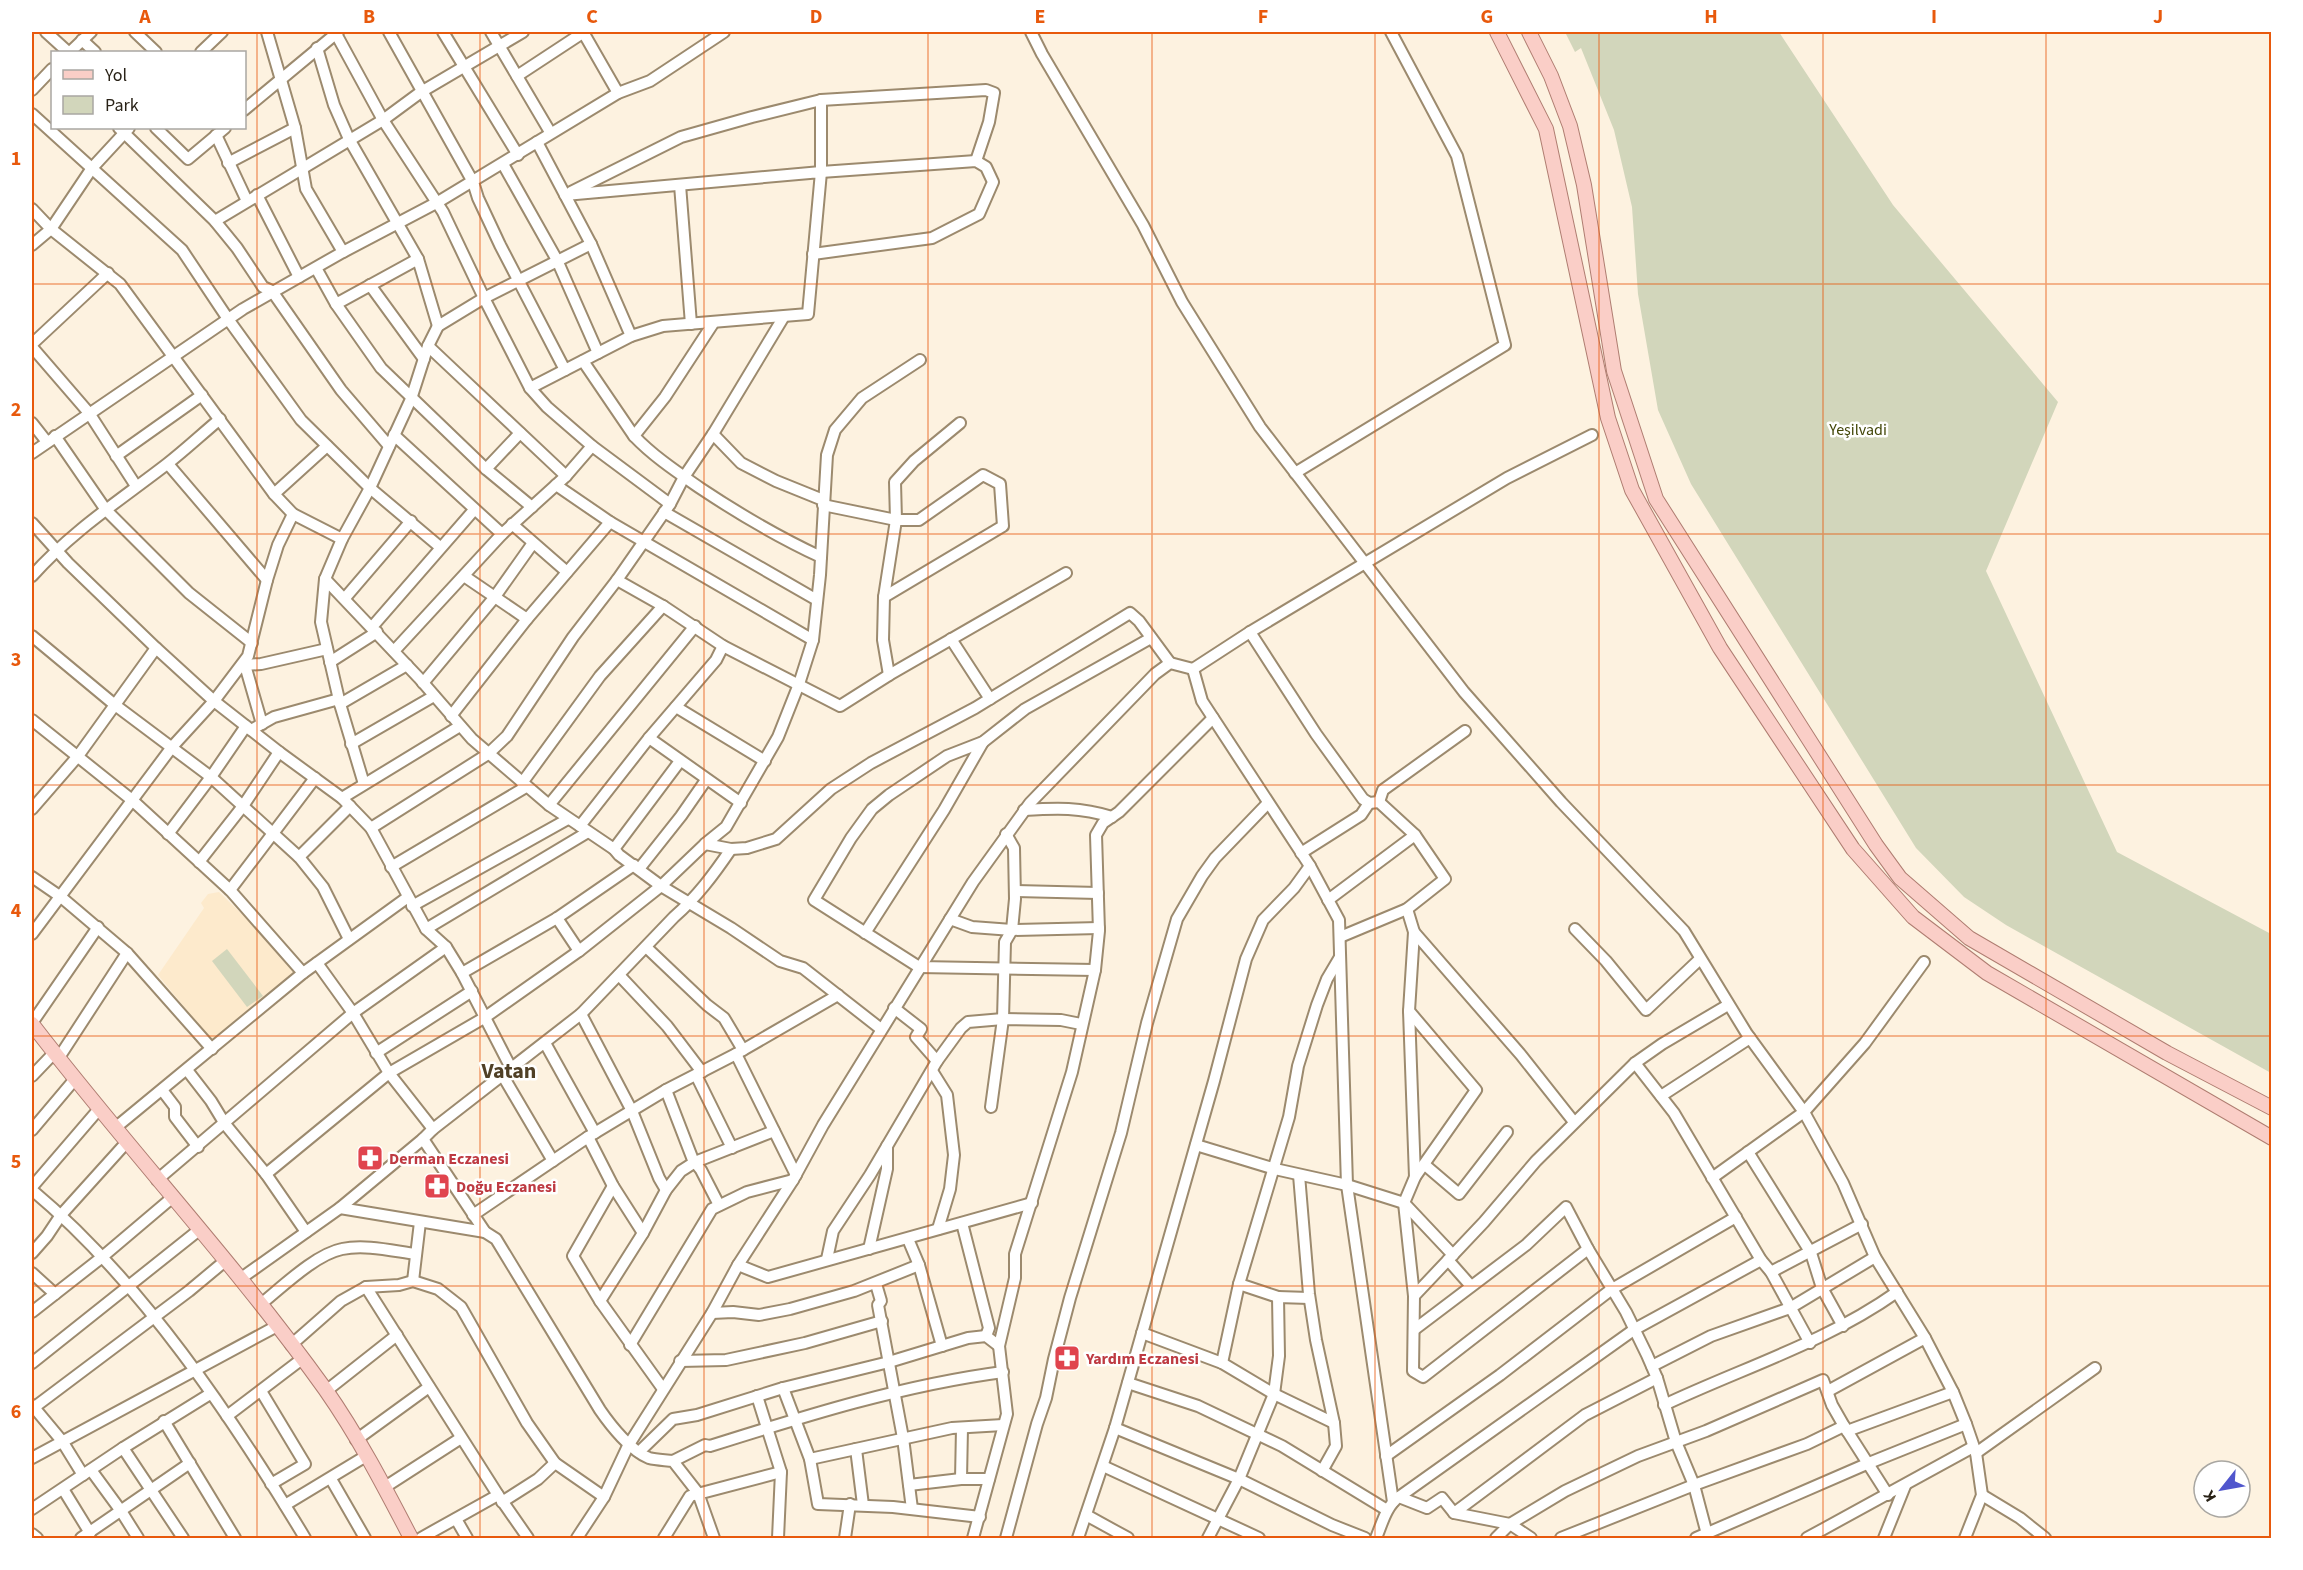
<svg xmlns="http://www.w3.org/2000/svg" width="2303" height="1570" viewBox="0 0 2303 1570" font-family="'Source Sans 3',sans-serif">
  <rect width="100%" height="100%" fill="#fdf2e0"/>
  <polygon fill="#fdeacc" points="219,892 247,919 294,973 212,1041 158,975 204,908 201,903 208,894"/>
  <g fill="#d2d6bb">
    <polygon points="1565,32 1779,32 1893,205 2058,402 1986,571 2117,852 2271,934 2271,1073 2006,925 1964,897 1916,848 1691,484 1658,410 1638,294 1632,207 1614,130 1581,48 1575,52"/>
    <polygon points="227,949 263,996 247,1007 212,961"/>
  </g>
  <g fill="none" stroke-linecap="round" stroke-linejoin="round">
    <defs>
      <g id="minor">
        <polyline points="46,32 68,52"/>
        <polyline points="135,32 156,52"/>
        <polyline points="267,32 295,128 306,189 343,252"/>
        <polyline points="335,32 383,120 443,212 484,298 530,388 547,407 592,446 670,504"/>
        <polyline points="389,32 473,182 478,198 500,245 565,370"/>
        <polyline points="443,32 518,155"/>
        <polyline points="491,32 550,132"/>
        <polyline points="583,32 618,93"/>
        <polyline points="1031,32 1042,54 1143,225 1182,302 1260,427 1464,692 1561,802 1684,931 1747,1034 1804,1112 1843,1183 1875,1257 1925,1338 1953,1392 1966,1424 1976,1453 1982,1495 1965,1538"/>
        <polyline points="82,40 95,52"/>
        <polyline points="317,48 334,105 349,139 418,259 438,326"/>
        <polyline points="70,52 91,32"/>
        <polyline points="201,52 222,32"/>
        <polyline points="517,76 584,32"/>
        <polyline points="32,90 52,69"/>
        <polyline points="244,110 338,32"/>
        <polyline points="32,114 182,250 228,319 301,420 370,488 440,547"/>
        <polyline points="119,128 215,221 237,248 263,287 272,291 341,390 389,446"/>
        <polyline points="156,128 188,159 225,128"/>
        <polyline points="216,135 247,201"/>
        <polyline points="537,142 591,244 631,336"/>
        <polyline points="228,163 295,128"/>
        <polyline points="503,164 557,260 598,353"/>
        <polyline points="680,185 691,324"/>
        <polyline points="571,192 681,137 752,117 821,100 986,90 994,93 989,122 976,161"/>
        <polyline points="257,195 299,277"/>
        <polyline points="32,209 51,229 120,284 274,494 293,514 342,539"/>
        <polyline points="215,221 383,120 421,92 523,32"/>
        <polyline points="32,245 51,229 92,168 129,128"/>
        <polyline points="813,254 932,238 979,214 993,182 986,167 976,161 821,172 821,100"/>
        <polyline points="316,268 336,304 381,368 486,469 532,507"/>
        <polyline points="370,285 424,359"/>
        <polyline points="336,304 418,259"/>
        <polyline points="32,344 108,273"/>
        <polyline points="428,346 566,476"/>
        <polyline points="32,347 89,413 136,486"/>
        <path d="M 583,361 L 634,436 C 653,456 677,472 700,488 C 739,514 778,537 821,557"/>
        <polyline points="530,388 631,336 663,326 808,314 821,172 565,195"/>
        <polyline points="32,423 47,442"/>
        <polyline points="713,434 741,463 776,481 823,500"/>
        <polyline points="394,435 502,534"/>
        <polyline points="55,436 106,510 189,593 252,643"/>
        <polyline points="634,436 665,397 714,322"/>
        <polyline points="32,453 243,309 343,252 438,202 618,93 650,81 724,32"/>
        <polyline points="116,456 202,395"/>
        <polyline points="168,464 267,580"/>
        <polyline points="486,469 520,433"/>
        <polyline points="1295,473 1505,345 1457,156 1391,32"/>
        <polyline points="556,485 610,522 813,640"/>
        <polyline points="274,494 327,446"/>
        <polyline points="823,505 896,520 919,520 983,475 1000,484 1003,526 884,597"/>
        <polyline points="664,512 817,600"/>
        <polyline points="32,523 68,563 156,648 214,701 279,752 342,798 371,828 426,929 446,947 462,973 512,1070"/>
        <polyline points="512,524 567,572"/>
        <path d="M 32,576 C 72,531 119,501 167,464 C 185,450 202,434 220,419"/>
        <polyline points="464,576 527,619"/>
        <polyline points="325,579 419,678 472,739 549,805 614,849 619,855 661,886 731,928 780,961 803,968 881,1029"/>
        <polyline points="617,580 663,606 723,646 840,706 889,675 1066,573"/>
        <polyline points="345,598 411,521"/>
        <polyline points="372,627 474,510"/>
        <polyline points="1250,632 1316,734 1363,799 1369,803 1379,802 1415,835 1445,879 1407,909 1340,937"/>
        <polyline points="32,636 115,705 211,777 299,857 323,887 349,939"/>
        <polyline points="951,639 990,699"/>
        <polyline points="394,651 502,534 566,476 592,446"/>
        <polyline points="330,662 377,632"/>
        <polyline points="242,665 261,664 327,649"/>
        <polyline points="245,665 262,724"/>
        <polyline points="1193,669 1202,701 1310,866 1339,920 1347,1185 1393,1502"/>
        <polyline points="1193,669 1250,632 1507,478 1592,435"/>
        <polyline points="889,675 883,640 884,597 896,520 895,482 914,461 960,423"/>
        <polyline points="423,683 494,598 533,543"/>
        <polyline points="340,704 407,665"/>
        <polyline points="676,707 765,761"/>
        <polyline points="451,716 527,619 610,522"/>
        <polyline points="32,720 132,800 230,890 303,973"/>
        <polyline points="251,730 274,717 339,699"/>
        <polyline points="649,738 741,803"/>
        <polyline points="351,744 434,696"/>
        <polyline points="522,783 600,676 663,606"/>
        <polyline points="364,784 340,704 321,622 325,579 342,539 370,488 411,399 428,346 438,326 484,298 591,244"/>
        <polyline points="342,798 460,726"/>
        <polyline points="1379,802 1383,790 1465,731"/>
        <polyline points="549,805 695,626"/>
        <polyline points="32,809 78,756 156,648"/>
        <path d="M 1024,810 C 1057,808 1080,807 1112,817"/>
        <polyline points="580,826 649,738 716,660 723,646"/>
        <polyline points="371,828 488,754 507,736 573,637 617,580 670,504 684,477 713,434 783,318"/>
        <polyline points="168,834 211,777 246,726"/>
        <polyline points="705,844 731,849 747,848 776,839 831,789 871,763 975,708 1130,613 1139,621 1170,663"/>
        <polyline points="614,849 680,761"/>
        <polyline points="1301,853 1361,815 1369,803"/>
        <polyline points="299,857 350,806"/>
        <polyline points="199,862 243,806 279,752"/>
        <polyline points="391,867 526,787"/>
        <polyline points="639,869 681,816 706,780"/>
        <polyline points="32,877 61,897 127,953 212,1049"/>
        <polyline points="230,890 315,778"/>
        <polyline points="1016,891 1098,893"/>
        <polyline points="1328,900 1415,835"/>
        <polyline points="412,906 568,819"/>
        <polyline points="1407,909 1414,932 1409,1011 1415,1177"/>
        <polyline points="557,918 579,951"/>
        <polyline points="950,919 972,927 1012,930 1099,928"/>
        <polyline points="426,929 588,832"/>
        <polyline points="1575,929 1606,961 1646,1010 1700,959"/>
        <polyline points="1414,932 1521,1055 1574,1122"/>
        <polyline points="865,933 944,810 983,742"/>
        <polyline points="32,934 172,747 214,701 248,656 267,580 278,545 293,514"/>
        <polyline points="646,947 707,1005 724,1018 743,1050"/>
        <polyline points="317,963 353,1013 389,1073 433,1129"/>
        <polyline points="1095,970 919,967 814,900 851,838 872,809 889,795 947,756 983,742 1025,709 1151,638"/>
        <polyline points="462,973 557,918 634,865"/>
        <polyline points="619,975 667,1026 702,1072"/>
        <polyline points="894,1008 921,1029 916,1037 937,1061"/>
        <polyline points="1409,1011 1476,1090 1415,1177 1404,1203 1414,1296 1413,1371 1423,1377 1588,1249"/>
        <polyline points="581,1014 632,1111 659,1178 666,1190"/>
        <polyline points="32,1023 98,927"/>
        <polyline points="545,1043 595,1133"/>
        <polyline points="376,1053 472,991"/>
        <polyline points="736,1054 796,1175"/>
        <polyline points="58,1059 127,953"/>
        <polyline points="1635,1063 1674,1113 1761,1260 1771,1272 1810,1343"/>
        <polyline points="187,1070 211,1101 225,1124 266,1174 306,1232"/>
        <polyline points="932,1071 947,1095 954,1155 950,1189 938,1229"/>
        <polyline points="696,1075 732,1148"/>
        <polyline points="32,1076 54,1053"/>
        <polyline points="503,1076 553,1161"/>
        <polyline points="162,1090 175,1107 175,1117 198,1147"/>
        <polyline points="666,1090 693,1160 701,1170 719,1205"/>
        <polyline points="1661,1096 1750,1038"/>
        <polyline points="991,1107 1003,1019 1005,942 1012,930 1015,899 1014,848 1006,834"/>
        <polyline points="115,1128 303,973 408,897"/>
        <polyline points="32,1130 75,1079"/>
        <polyline points="588,1137 613,1186 643,1233"/>
        <path d="M 423,1139 L 485,1232 L 496,1239 L 600,1410 C 611,1426 631,1451 649,1458 C 656,1460 666,1460 673,1461 L 698,1493 L 714,1538"/>
        <polyline points="1196,1145 1275,1169 1347,1185 1404,1203 1453,1255"/>
        <polyline points="1748,1152 1811,1253 1822,1288 1843,1326"/>
        <polyline points="1425,1165 1459,1194 1507,1132"/>
        <polyline points="266,1174 389,1073 484,1018 579,951 661,886 705,844 726,827 778,737 799,684 813,640 820,575 827,455 835,430 862,398 920,360"/>
        <polyline points="1299,1175 1309,1294 1316,1340 1334,1423 1336,1446 1322,1471"/>
        <polyline points="1712,1178 1804,1112 1865,1043 1924,962"/>
        <polyline points="157,1180 353,1013 446,947"/>
        <polyline points="613,1186 573,1256 600,1301 663,1389"/>
        <polyline points="32,1187 99,1109"/>
        <path d="M 32,1190 C 141,1281 232,1417 305,1538"/>
        <polyline points="340,1208 485,1232"/>
        <polyline points="473,1215 588,1137 666,1090 736,1054 838,995"/>
        <polyline points="962,1223 989,1328 986,1336"/>
        <polyline points="908,1239 919,1265 942,1346"/>
        <polyline points="869,1249 887,1169 887,1146"/>
        <polyline points="32,1253 47,1236 61,1215 126,1143"/>
        <polyline points="827,1259 833,1231 870,1175 937,1061 961,1028 968,1022 1003,1019 1061,1020 1081,1024"/>
        <polyline points="1448,1260 1471,1286"/>
        <polyline points="738,1265 768,1277 1032,1203"/>
        <polyline points="1771,1272 1862,1224"/>
        <polyline points="32,1273 55,1294 101,1258 173,1197"/>
        <path d="M 240,1279 L 340,1208 L 423,1139 L 433,1129 L 581,1014 L 674,917 C 697,897 714,874 731,849"/>
        <polyline points="413,1281 420,1222"/>
        <polyline points="876,1284 881,1301 878,1305 903,1438 912,1509"/>
        <polyline points="1239,1284 1278,1297"/>
        <polyline points="366,1287 498,1495 528,1538"/>
        <polyline points="1414,1296 1484,1222 1536,1161 1635,1063 1662,1044 1728,1005"/>
        <polyline points="600,1301 643,1233 666,1190 681,1171 695,1162 774,1131"/>
        <path d="M 261,1304 C 282,1287 316,1254 342,1249 C 365,1244 393,1251 416,1254"/>
        <polyline points="32,1312 55,1294"/>
        <polyline points="712,1313 733,1312 759,1315 790,1309 854,1291 919,1265"/>
        <polyline points="1415,1329 1526,1245 1566,1207 1588,1249 1626,1312 1647,1355 1657,1378 1676,1442 1694,1485 1708,1538"/>
        <polyline points="1142,1333 1222,1363 1274,1394 1334,1423"/>
        <polyline points="291,1345 341,1301 366,1287 399,1285 413,1281 438,1289 461,1307 527,1423 555,1463 604,1497"/>
        <polyline points="630,1345 712,1209 747,1192 793,1180"/>
        <polyline points="680,1361 726,1360 805,1343 882,1321"/>
        <polyline points="32,1363 199,1230"/>
        <polyline points="1222,1363 1239,1284 1289,1117 1298,1066 1317,1005 1327,979 1340,957"/>
        <polyline points="1652,1366 1711,1336 1790,1308 1875,1257"/>
        <polyline points="1128,1383 1198,1406 1282,1446 1387,1510"/>
        <polyline points="783,1388 810,1459 818,1504 893,1507 980,1517"/>
        <polyline points="261,1391 305,1464 271,1484"/>
        <polyline points="326,1391 397,1335"/>
        <polyline points="1828,1391 1925,1338"/>
        <polyline points="757,1396 781,1472 778,1538"/>
        <polyline points="32,1405 62,1441 83,1475"/>
        <path d="M 1664,1405 C 1742,1368 1825,1343 1897,1292"/>
        <polyline points="32,1409 189,1291 225,1261"/>
        <polyline points="227,1416 302,1359"/>
        <polyline points="164,1421 235,1538"/>
        <polyline points="1115,1428 1239,1479 1332,1525 1365,1538"/>
        <polyline points="1847,1431 1953,1392"/>
        <polyline points="356,1440 429,1387"/>
        <polyline points="123,1448 183,1538"/>
        <polyline points="856,1449 863,1505"/>
        <polyline points="639,1452 673,1419 697,1415 783,1388 889,1362 968,1338 986,1336 999,1346"/>
        <polyline points="1976,1453 2095,1368"/>
        <polyline points="1386,1456 1500,1375 1612,1289 1736,1217"/>
        <polyline points="32,1458 277,1326"/>
        <polyline points="810,1459 952,1428 1003,1425"/>
        <path d="M 673,1461 L 705,1445 L 710,1446 C 805,1416 903,1385 1003,1372"/>
        <polyline points="1103,1466 1259,1538"/>
        <polyline points="91,1470 121,1511 138,1538"/>
        <polyline points="331,1479 365,1538"/>
        <polyline points="961,1479 962,1428"/>
        <polyline points="909,1485 961,1479 989,1479"/>
        <polyline points="385,1487 461,1438"/>
        <polyline points="63,1489 90,1533"/>
        <polyline points="1982,1495 2020,1518 2045,1538"/>
        <polyline points="1399,1497 1635,1329 1761,1260"/>
        <polyline points="502,1502 538,1479 555,1463"/>
        <polyline points="285,1505 366,1456"/>
        <polyline points="32,1509 123,1448 210,1394"/>
        <polyline points="1454,1513 1585,1415 1657,1378"/>
        <polyline points="1086,1515 1128,1538"/>
        <polyline points="456,1519 467,1538"/>
        <polyline points="32,1534 37,1538"/>
        <polyline points="81,1538 190,1463"/>
        <polyline points="421,1538 498,1495"/>
        <polyline points="577,1538 604,1497 628,1446 712,1313 738,1265 793,1180 823,1125 973,882 1030,803 1155,674 1170,663 1193,669"/>
        <polyline points="664,1538 690,1496 781,1472"/>
        <polyline points="845,1538 850,1504"/>
        <polyline points="973,1538 1007,1414 999,1346 1015,1278 1015,1254 1072,1072 1095,970 1099,931 1096,835 1103,823 1119,812 1213,718"/>
        <polyline points="1006,1538 1037,1424 1046,1398 1054,1359 1070,1298 1121,1133 1147,1023 1177,919 1202,876 1215,858 1268,803"/>
        <polyline points="1078,1538 1115,1428 1214,1081 1246,959 1263,920 1294,888 1310,866"/>
        <polyline points="1208,1538 1239,1479 1274,1394 1279,1356 1278,1297 1309,1298"/>
        <path d="M 1376,1538 C 1382,1524 1386,1506 1399,1497 L 1427,1508 L 1442,1498 L 1454,1513 L 1510,1524 L 1531,1538"/>
        <polyline points="1496,1538 1510,1524 1565,1491 1638,1456 1706,1431 1823,1380 1832,1405 1844,1426 1888,1495"/>
        <polyline points="1561,1538 1694,1485 1807,1444 1844,1426"/>
        <polyline points="1696,1538 1869,1463 1966,1424"/>
        <polyline points="1807,1538 1973,1447"/>
        <polyline points="1884,1538 1905,1486"/>
      </g>
      <g id="major">
        <polyline points="1497,32 1546,129 1608,418 1632,490 1720,648 1853,849 1913,917 1987,973 2272,1138"/>
        <polyline points="1529,32 1551,76 1570,126 1584,185 1614,371 1656,499 1876,845 1900,878 1969,938 2167,1053 2272,1108"/>
        <path d="M 32,1024 C 127,1148 234,1262 325,1389 C 358,1436 385,1488 411,1538"/>
      </g>
    </defs>
    <use href="#minor" stroke="#9c8a6e" stroke-width="14"/>
    <use href="#major" stroke="#af7d71" stroke-width="16"/>
    <use href="#minor" stroke="#fff" stroke-width="10"/>
    <use href="#major" stroke="#facec7" stroke-width="14"/>
  </g>
  <path fill="none" stroke="#e8590c" stroke-width="1.5" stroke-opacity="0.55" d="M 257,32 L 257,1538M 480,32 L 480,1538M 704,32 L 704,1538M 928,32 L 928,1538M 1152,32 L 1152,1538M 1375,32 L 1375,1538M 1599,32 L 1599,1538M 1823,32 L 1823,1538M 2046,32 L 2046,1538M 32,284 L 2272,284M 32,534 L 2272,534M 32,785 L 2272,785M 32,1036 L 2272,1036M 32,1286 L 2272,1286"/>
  <defs>
    <symbol id="pharmacy-square" viewBox="-11 -11 22 22"><rect x="-9" y="-9" width="18" height="18" rx="4" fill="#e0444e" stroke="#fff"/><path d="M-2-6h4v4h4v4h-4v4h-4v-4h-4v-4h4Z" fill="#fff"/></symbol>
  </defs>
  <g fill-rule="evenodd">
    <use href="#pharmacy-square" x="355" y="1143" width="30" height="30"/>
    <use href="#pharmacy-square" x="422" y="1171" width="30" height="30"/>
    <use href="#pharmacy-square" x="1052" y="1343" width="30" height="30"/>
  </g>
  <g text-anchor="middle" stroke-width="5" stroke-linejoin="round" paint-order="stroke">
    <g font-size="16" fill="#434709" stroke="#fff">
      <text x="1858" y="435">Yeşilvadi</text>
    </g>
    <g font-size="16" font-weight="bold" fill="#be3a42" stroke="#fff" text-anchor="start">
      <text x="389" y="1164">Derman Eczanesi</text>
      <text x="456" y="1192">Doğu Eczanesi</text>
      <text x="1086" y="1364">Yardım Eczanesi</text>
    </g>
    <g font-size="22" font-weight="bold" fill="#504026" stroke="#fff">
      <text x="509" y="1078">Vatan</text>
    </g>
  </g>
  <rect width="2303" height="1570" fill="none" stroke="#ffffff" stroke-width="66"/>
  <rect x="51" y="51" width="195" height="78" fill="#ffffff" stroke="#a9a7a2" stroke-width="1.5"/>
  <rect x="63" y="70" width="30" height="9" fill="#facec7" stroke="#a9a7a2" stroke-width="1.5"/>
  <text x="105" y="81" font-size="18" fill="#292217">Yol</text>
  <rect x="63" y="96" width="30" height="18" fill="#d2d6bb" stroke="#a9a7a2" stroke-width="1.5"/>
  <text x="105" y="111" font-size="18" fill="#292217">Park</text>
  <g transform="translate(2222 1489) rotate(239)"><circle r="28" fill="#ffffff" stroke="#a9a7a2" stroke-width="1.5"/>
  <path d="M0-4.5L10 22L0 15L-10 22Z" fill="#5056cd"/>
  <text y="-9" font-size="16" font-weight="bold" text-anchor="middle" fill="#292217">K</text>
  </g>
  <rect x="33" y="33" width="2237" height="1504" fill="none" stroke="#e8590c" stroke-width="2"/>
  <g font-size="20" text-anchor="middle" font-weight="bold" fill="#e8590c">
    <text x="145" y="23">A</text>
    <text x="369" y="23">B</text>
    <text x="592" y="23">C</text>
    <text x="816" y="23">D</text>
    <text x="1040" y="23">E</text>
    <text x="1263" y="23">F</text>
    <text x="1487" y="23">G</text>
    <text x="1711" y="23">H</text>
    <text x="1934" y="23">I</text>
    <text x="2158" y="23">J</text>
    <text x="16" y="165">1</text>
    <text x="16" y="416">2</text>
    <text x="16" y="666">3</text>
    <text x="16" y="917">4</text>
    <text x="16" y="1168">5</text>
    <text x="16" y="1418">6</text>
  </g>
</svg>
